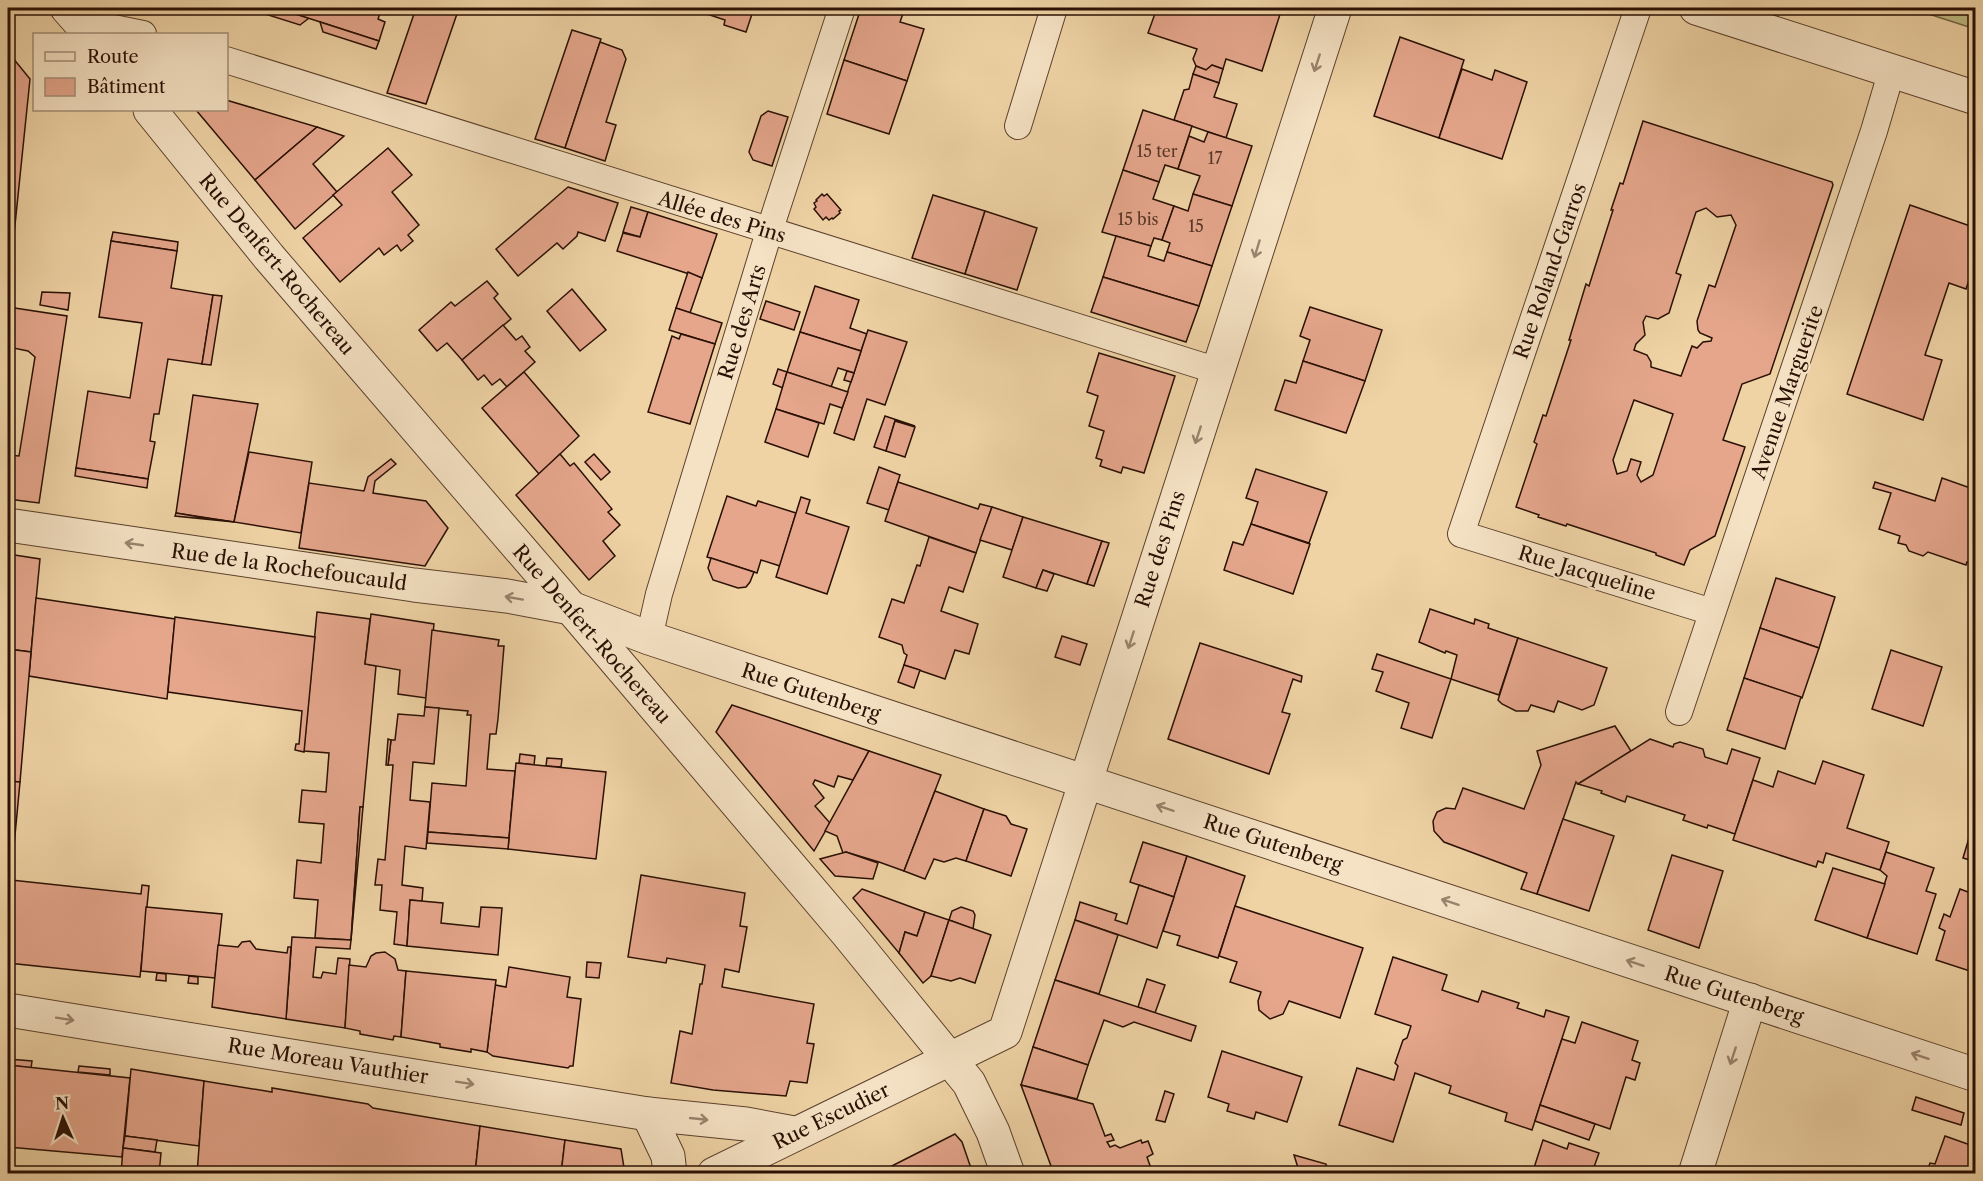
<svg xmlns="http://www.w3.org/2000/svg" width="1983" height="1181" viewBox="0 0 1983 1181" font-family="'Libre Caslon Text',serif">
  <rect width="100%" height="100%" fill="#efd3a5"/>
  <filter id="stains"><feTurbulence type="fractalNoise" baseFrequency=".00333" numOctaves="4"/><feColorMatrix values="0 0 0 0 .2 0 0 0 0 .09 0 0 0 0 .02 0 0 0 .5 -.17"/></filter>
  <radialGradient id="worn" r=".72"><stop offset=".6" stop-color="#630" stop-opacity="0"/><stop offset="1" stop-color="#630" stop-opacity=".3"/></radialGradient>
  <polygon fill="#bfbb82" stroke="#746643" stroke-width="1.5" points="1910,8 1975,8 1975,29"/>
  <g fill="#e5a68c" stroke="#2a1004" stroke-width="1.5" fill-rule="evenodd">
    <polygon points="246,8 277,8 309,18 300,25"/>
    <polygon points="277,8 382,8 378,19 385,22 379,41"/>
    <polygon points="416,8 459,8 426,104 387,93"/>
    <polygon points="689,8 754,8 746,32 724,25 725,20"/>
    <polygon points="861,8 905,8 900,22 924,29 907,81 844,60"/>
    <polygon points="1157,8 1282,8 1262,71 1226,59 1223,69 1212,65 1206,70 1196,66 1193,59 1197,49 1148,33"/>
    <polygon points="320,22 379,41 376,49 323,32"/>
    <polygon points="572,30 601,39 565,148 535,139"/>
    <polygon points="1400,37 1464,60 1439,138 1374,116"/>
    <polygon points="600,42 622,50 626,59 606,122 616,125 605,161 565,148"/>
    <polygon points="8,52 30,79 12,254 8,253"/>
    <polygon points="844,60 907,81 889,134 827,114"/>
    <polygon points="1212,65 1223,69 1219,83 1193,74 1196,66 1206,70"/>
    <polygon points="1462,69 1492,80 1495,70 1527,82 1502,159 1439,138"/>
    <polygon points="1193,74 1219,83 1214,97 1237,104 1226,138 1174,120 1184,90 1189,89"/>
    <polygon points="226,100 317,127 255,180 196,110 226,110"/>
    <polygon points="1143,110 1192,126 1178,169 1165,165 1159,182 1123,170"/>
    <polygon points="768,111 788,117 772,166 753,160 749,152 761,116"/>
    <path d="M 1643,121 L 1832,182 L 1833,185 L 1770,374 L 1742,384 L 1723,440 L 1745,447 L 1715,536 L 1690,550 L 1684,565 L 1656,555 L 1656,553 L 1567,524 L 1566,526 L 1538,517 L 1539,515 L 1516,507 L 1537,444 L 1534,442 L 1543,415 L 1546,416 L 1571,340 L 1569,340 L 1586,284 L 1589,286 L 1613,210 L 1611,210 L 1620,183 L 1623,184 ZM 1706,208 L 1717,217 L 1731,215 L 1736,225 L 1715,287 L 1709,285 L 1697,321 L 1698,330 L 1700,333 L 1712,338 L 1711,341 L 1703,342 L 1697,348 L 1692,346 L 1681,376 L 1651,367 L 1651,362 L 1647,355 L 1634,350 L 1636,344 L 1645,335 L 1643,322 L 1646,316 L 1658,319 L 1669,313 L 1681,275 L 1676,273 L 1696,212 ZM 1634,400 L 1673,414 L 1653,475 L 1641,482 L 1637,475 L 1641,462 L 1631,459 L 1627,471 L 1617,474 L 1613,460 Z"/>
    <polygon points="317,127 344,136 313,164 337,192 295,229 255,180"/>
    <polygon points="1208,132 1252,146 1232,206 1193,194 1200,176 1178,169 1189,136 1204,142"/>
    <polygon points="388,148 412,175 392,192 419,225 408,235 413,241 401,251 397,245 384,255 379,248 340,282 303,238 342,205 333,195"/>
    <polygon points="1123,170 1159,182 1153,199 1174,206 1162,240 1154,238 1151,246 1102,232"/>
    <polygon points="568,187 618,203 605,241 578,232 577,236 563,249 557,243 518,276 496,249"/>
    <polygon points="822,194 824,196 827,194 841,210 839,211 840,213 833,219 832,218 829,220 826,217 823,220 814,209 816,207 814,203 817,201 816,200"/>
    <polygon points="1193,194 1232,206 1212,266 1167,252 1170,243 1162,240 1174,206 1188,211"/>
    <polygon points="933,195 985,211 965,274 912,258"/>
    <polygon points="1910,205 1976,228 1976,260 1966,289 1949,283 1925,355 1942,360 1923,420 1847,394"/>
    <polygon points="631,207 648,212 640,237 623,232"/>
    <polygon points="985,211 1037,228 1017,290 965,274"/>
    <polygon points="648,212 717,234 702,278 617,251 623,233 640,237"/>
    <polygon points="113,232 178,242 177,251 111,241"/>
    <polygon points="1116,236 1151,246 1148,256 1164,261 1167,252 1212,266 1199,306 1103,277"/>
    <polygon points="111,241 177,251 171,288 213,295 202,364 168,359 159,414 154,414 150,441 155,442 148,479 76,468 88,391 130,398 142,323 99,317"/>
    <polygon points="688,272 702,278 690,313 676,308"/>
    <polygon points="1103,277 1199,306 1186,342 1091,312"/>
    <polygon points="487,281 498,294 494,298 511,319 462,360 447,343 437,351 419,330 451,302 455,306"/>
    <polygon points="815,286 859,300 850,328 867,334 861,351 800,332"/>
    <polygon points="572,289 606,330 580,351 547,311"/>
    <polygon points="42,292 70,293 68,310 40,305"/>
    <polygon points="213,295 222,296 211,365 202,364"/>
    <polygon points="766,301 800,312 794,330 760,319"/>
    <polygon points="8,307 67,316 39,503 8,499 8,455 19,456 35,357 28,351 8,347"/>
    <polygon points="1310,307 1382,330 1365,381 1303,361 1310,340 1300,336"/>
    <polygon points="676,308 722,323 715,344 669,330"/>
    <polygon points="503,325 516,340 522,336 530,347 525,351 535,362 507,387 500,379 492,385 484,375 478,380 462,360"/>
    <polygon points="868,330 907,342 885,405 867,399 854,440 834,433"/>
    <polygon points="800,332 861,351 854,373 838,368 831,387 787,372"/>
    <polygon points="681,334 715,344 690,424 648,412 672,336 679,339"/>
    <polygon points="1099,353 1175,376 1144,473 1123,467 1121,473 1100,466 1102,460 1096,458 1104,431 1089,426 1098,396 1087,392"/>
    <polygon points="1303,361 1365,381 1346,433 1275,410 1285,380 1296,383"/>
    <polygon points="778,369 787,372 783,388 773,384"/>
    <polygon points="847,371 854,373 851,382 844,380"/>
    <polygon points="524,372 579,436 539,474 482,408"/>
    <polygon points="787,372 848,392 842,408 830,404 824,424 776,409"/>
    <polygon points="193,395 258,404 234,522 176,513"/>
    <polygon points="776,409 819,423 808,457 765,442"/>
    <polygon points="885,416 915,426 895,421 886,451 874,447"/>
    <polygon points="895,421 915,427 905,457 886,451"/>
    <polygon points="249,452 312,462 301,533 234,522"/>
    <polygon points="560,454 570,466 574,463 612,509 608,512 620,525 603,541 615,556 589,580 516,495"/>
    <polygon points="594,454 610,472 601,480 585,462"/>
    <polygon points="391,459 396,464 375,481 373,493 426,501 448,528 425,566 299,548 309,483 364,491 368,477"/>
    <polygon points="879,467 900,475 889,510 867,503"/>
    <polygon points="76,468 148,479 147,488 75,476"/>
    <polygon points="1256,469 1327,492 1309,543 1251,524 1258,502 1246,498"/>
    <polygon points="1942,478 1976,490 1976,565 1967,562 1966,565 1928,552 1923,556 1909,551 1906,545 1898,543 1900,536 1879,529 1891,493 1873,488 1875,482 1935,501"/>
    <polygon points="898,482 978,509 980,504 992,507 976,553 885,521"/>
    <polygon points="727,496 756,506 758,501 796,513 780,566 761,560 757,573 707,557"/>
    <polygon points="801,497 810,500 806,513 849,527 827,594 776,577"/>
    <polygon points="992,507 1023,517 1012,550 980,540"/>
    <polygon points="176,513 205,518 234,522 175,516"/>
    <polygon points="1023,517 1102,541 1087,584 1043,570 1036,588 1003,577"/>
    <polygon points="1251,524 1310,544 1293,594 1224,570 1233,542 1243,545"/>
    <polygon points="929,537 976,553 963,592 949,587 941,611 978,624 969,654 955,650 945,679 904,665 907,655 904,653 902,645 879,637 892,599 904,603 917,565 920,566"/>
    <polygon points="1102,541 1109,543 1094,586 1087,584"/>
    <polygon points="8,554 40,559 31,652 8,649"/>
    <polygon points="711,558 754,572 750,582 746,587 738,588 713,580 708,568"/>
    <polygon points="1043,570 1054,574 1047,591 1036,588"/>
    <polygon points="1776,578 1835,597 1819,648 1760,628"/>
    <polygon points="36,598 175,619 167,699 29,676"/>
    <polygon points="1430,609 1474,624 1475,619 1489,624 1488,628 1518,638 1499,695 1451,679 1457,655 1446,651 1445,653 1419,642"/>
    <polygon points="317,612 370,619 365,664 376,666 363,807 360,807 351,940 315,938 318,900 294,898 297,860 321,863 324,824 299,822 302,790 326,792 329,753 304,751 304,747"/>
    <polygon points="371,614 434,624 426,698 398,694 400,670 365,664"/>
    <polygon points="175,617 315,637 304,752 295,750 296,744 299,744 302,711 168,692"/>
    <polygon points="1760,628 1819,648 1802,698 1744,678"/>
    <polygon points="432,630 499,640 498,646 504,646 498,719 496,734 490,734 487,769 515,771 509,838 428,832 432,783 466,786 471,715 467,715 468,711 425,707"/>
    <polygon points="1062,636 1087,644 1080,665 1055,657"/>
    <polygon points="1518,638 1607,668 1594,705 1582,710 1558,701 1554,712 1531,705 1528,711 1516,711 1502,704 1498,700"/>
    <polygon points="1200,643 1302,676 1301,682 1293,679 1282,712 1290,714 1269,774 1168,739"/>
    <polygon points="8,649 31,652 20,782 8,781"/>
    <polygon points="1891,650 1942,667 1923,726 1872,709"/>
    <polygon points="1377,654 1451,679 1432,738 1401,728 1409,703 1376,691 1383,672 1372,669"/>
    <polygon points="904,665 920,670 914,688 898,682"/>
    <polygon points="1744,678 1801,697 1785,749 1727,730"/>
    <polygon points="732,705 869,751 853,780 838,776 834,787 815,780 813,784 824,798 815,806 830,823 814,851 716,732"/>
    <polygon points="425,707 439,708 434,764 413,762 410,800 430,802 426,849 405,846 402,885 423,888 422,901 410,900 407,946 394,944 397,912 380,910 382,885 375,885 378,859 385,860 393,765 388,765 391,740 395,740 398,714 424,716"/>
    <polygon points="1615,726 1631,751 1578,784 1576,782 1537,894 1521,889 1527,873 1444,842 1434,831 1433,821 1437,812 1446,808 1455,809 1463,788 1524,809 1541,765 1537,751"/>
    <polygon points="388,739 391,740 388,765 386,765"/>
    <polygon points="1650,739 1673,747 1674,744 1680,742 1703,749 1705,757 1727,764 1732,749 1760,758 1735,834 1708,825 1707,828 1683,820 1685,815 1627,796 1625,802 1601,793 1602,791 1578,784"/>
    <polygon points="869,751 941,775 904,871 879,862 846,852 843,853 837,836 825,831"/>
    <polygon points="520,754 535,756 534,765 519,763"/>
    <polygon points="547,758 562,759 561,767 546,766"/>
    <polygon points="1823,761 1864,775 1847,828 1889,842 1880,870 1826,853 1823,863 1818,861 1816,867 1733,840 1753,780 1773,787 1778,771 1815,784"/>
    <polygon points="516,763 606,772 596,859 508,849"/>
    <polygon points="8,781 20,782 14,846 8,845"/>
    <polygon points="935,791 984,809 966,861 956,858 944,862 934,859 925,879 904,871"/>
    <polygon points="360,807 363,807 351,940"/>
    <polygon points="984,809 1006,816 1011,824 1027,829 1011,876 966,861"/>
    <polygon points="1563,819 1614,836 1589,911 1537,894"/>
    <polygon points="428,832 509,838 508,849 427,843"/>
    <polygon points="1969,838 1976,840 1976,862 1963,858"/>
    <polygon points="1143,842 1187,856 1174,897 1130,882"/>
    <polygon points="846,852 878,863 873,879 835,876 820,859"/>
    <polygon points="1886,852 1934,868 1926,891 1936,894 1917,954 1867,938 1887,876 1880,870"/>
    <polygon points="1672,855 1723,871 1699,948 1648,930"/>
    <polygon points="1187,856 1245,876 1218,958 1177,945 1180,936 1163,931"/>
    <polygon points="1833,868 1885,884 1867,938 1815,920"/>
    <polygon points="641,875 745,893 740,926 747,927 739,972 725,969 722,987 814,1004 807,1043 814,1044 807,1083 790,1081 786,1096 713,1090 671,1083 680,1031 692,1034 700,984 702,984 705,965 667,958 666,963 628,957"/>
    <polygon points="11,880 141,894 142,885 149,886 140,977 8,963 8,914"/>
    <polygon points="1139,885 1174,897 1157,948 1075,920 1080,902 1117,914 1115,920 1127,924"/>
    <polygon points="862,889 925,912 917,936 905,932 899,953 853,898"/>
    <polygon points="1960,889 1976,895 1976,973 1936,960 1945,931 1939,928 1944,914 1950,917"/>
    <polygon points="410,900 443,903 441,923 479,927 481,907 502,908 498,955 407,946"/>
    <polygon points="1235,906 1363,948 1340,1018 1289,1001 1283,1014 1270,1019 1259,1010 1258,1001 1261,992 1230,982 1237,962 1219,956"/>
    <polygon points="146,907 222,914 215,978 141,971"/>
    <polygon points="961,907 973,911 975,915 973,929 949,920 952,911"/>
    <polygon points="925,912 949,920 931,976 923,983 899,953 905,932 917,936"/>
    <polygon points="949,920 991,935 975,983 960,978 951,981 931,976"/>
    <polygon points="1075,920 1118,935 1099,994 1055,980"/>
    <polygon points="292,937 351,940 350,949 316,947 313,977 321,978 323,972 336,974 338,958 350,959 345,1028 286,1019"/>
    <polygon points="250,941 256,949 287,953 288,947 291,947 286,1019 212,1007 218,945 238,947 242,942"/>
    <polygon points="385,952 395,959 398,970 406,971 401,1037 394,1036 393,1040 360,1034 360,1031 345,1028 349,965 366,967 371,956 376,953"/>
    <polygon points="1393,957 1447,975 1442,990 1478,1002 1482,991 1519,1003 1517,1008 1544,1017 1546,1010 1569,1017 1532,1130 1505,1121 1507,1113 1449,1093 1451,1086 1415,1073 1393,1142 1339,1125 1357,1068 1394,1080 1398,1066 1395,1063 1403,1040 1407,1038 1411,1026 1375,1014"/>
    <polygon points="587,962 601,963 599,978 586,977"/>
    <polygon points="509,967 570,977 567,997 581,999 573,1066 570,1066 568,1068 493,1056 487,1052 495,985 506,987"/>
    <polygon points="406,971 496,980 487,1052 471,1049 471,1052 440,1047 440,1044 401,1037"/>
    <polygon points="157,973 166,974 166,981 156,980"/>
    <polygon points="189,976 198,977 198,984 188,983"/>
    <polygon points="1147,979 1165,985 1155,1013 1138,1007"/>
    <polygon points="1055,980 1196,1026 1191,1041 1134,1022 1123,1027 1104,1020 1088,1065 1033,1047"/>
    <polygon points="1582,1022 1638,1041 1632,1060 1640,1063 1635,1080 1626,1077 1610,1129 1540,1105 1562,1039 1575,1043"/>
    <polygon points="1033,1047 1088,1065 1077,1099 1021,1085"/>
    <polygon points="1222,1051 1302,1077 1287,1122 1256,1112 1254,1119 1227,1111 1229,1104 1208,1097"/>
    <polygon points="8,1059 32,1061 31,1068 8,1065"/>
    <polygon points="8,1065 130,1078 122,1157 8,1147"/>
    <polygon points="79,1066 110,1069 110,1075 78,1072"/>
    <polygon points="131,1069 204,1081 199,1146 125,1136"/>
    <polygon points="204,1081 272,1092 272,1088 368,1104 373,1108 480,1126 475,1174 197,1174"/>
    <polygon points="1021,1085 1093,1104 1105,1136 1111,1134 1114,1140 1107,1142 1110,1147 1115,1145 1120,1148 1141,1140 1142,1143 1148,1141 1153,1154 1147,1157 1153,1174 1071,1174 1069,1170 1054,1174"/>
    <polygon points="1165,1091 1174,1094 1165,1122 1156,1120"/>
    <polygon points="1916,1097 1964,1113 1961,1125 1912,1110"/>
    <polygon points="1540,1105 1595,1124 1589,1140 1535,1121"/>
    <polygon points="480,1126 565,1140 561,1174 475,1174"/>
    <polygon points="955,1134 962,1142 973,1174 876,1174"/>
    <polygon points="125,1136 157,1140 155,1152 123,1148"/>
    <polygon points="1945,1136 1976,1147 1976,1174 1926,1174 1930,1163 1935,1164"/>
    <polygon points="565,1140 621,1149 625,1174 561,1174"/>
    <polygon points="1543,1140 1567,1149 1569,1143 1599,1153 1593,1170 1598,1174 1532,1174"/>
    <polygon points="123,1148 161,1153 159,1174 121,1174"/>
    <polygon points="1294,1155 1326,1164 1329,1174 1300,1174"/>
    <polygon points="1173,1168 1183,1171 1184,1174 1158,1174"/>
  </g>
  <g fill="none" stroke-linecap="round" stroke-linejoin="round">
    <defs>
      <g id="service">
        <polyline points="1638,8 1461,534 1712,612"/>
        <polyline points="79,21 143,34"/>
        <polyline points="226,60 1218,371"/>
        <polyline points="1018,126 1054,8"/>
        <polyline points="649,638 659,594 769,232 842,8"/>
        <polyline points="1679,712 1874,131 1892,70"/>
      </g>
      <g id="minor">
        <polyline points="67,8 90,34"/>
        <polyline points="150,110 269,257 571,608 847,933 969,1083 993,1132 1008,1174"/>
        <polyline points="8,525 414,585 507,596 571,608 649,638 1976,1075"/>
        <polyline points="8,1010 648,1114 746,1124 794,1133"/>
        <polyline points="648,1114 668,1156 670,1174"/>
        <polyline points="714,1174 1005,1032 1335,8"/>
        <polyline points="1695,1174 1750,1000"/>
      </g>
      <polyline id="tertiary" points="1696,8 1976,98"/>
    </defs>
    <use href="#service" stroke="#5b412c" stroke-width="28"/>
    <use href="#minor" stroke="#5b412c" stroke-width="35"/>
    <use href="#tertiary" stroke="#5b412c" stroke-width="35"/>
    <use href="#service" stroke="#f5e2c4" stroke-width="26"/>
    <use href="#minor" stroke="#f5e2c4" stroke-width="33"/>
    <use href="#tertiary" stroke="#f5e2c4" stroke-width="33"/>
  </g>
  <defs><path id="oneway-shaft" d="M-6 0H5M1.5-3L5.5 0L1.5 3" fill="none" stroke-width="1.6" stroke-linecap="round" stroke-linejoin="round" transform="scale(1.5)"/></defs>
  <g stroke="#9a846e">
    <use href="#oneway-shaft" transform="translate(1317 63) rotate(108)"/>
    <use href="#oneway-shaft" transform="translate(1257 249) rotate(107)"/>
    <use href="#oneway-shaft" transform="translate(1198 435) rotate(108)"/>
    <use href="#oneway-shaft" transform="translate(134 544) rotate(-172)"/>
    <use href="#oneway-shaft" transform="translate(514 598) rotate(-170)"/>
    <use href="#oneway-shaft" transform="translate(1131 640) rotate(108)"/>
    <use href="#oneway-shaft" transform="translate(1165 808) rotate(-162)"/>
    <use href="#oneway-shaft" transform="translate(1450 902) rotate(-162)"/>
    <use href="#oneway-shaft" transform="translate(1635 963) rotate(-162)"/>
    <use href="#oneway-shaft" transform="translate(65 1019) rotate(9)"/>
    <use href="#oneway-shaft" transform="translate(1733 1056) rotate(108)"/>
    <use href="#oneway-shaft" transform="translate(1920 1056) rotate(-162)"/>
    <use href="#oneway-shaft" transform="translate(465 1083) rotate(9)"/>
    <use href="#oneway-shaft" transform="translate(699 1119) rotate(6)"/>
  </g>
  <g text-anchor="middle" stroke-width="4.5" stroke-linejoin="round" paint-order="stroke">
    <g font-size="16" fill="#593626">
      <text x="1157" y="157">15 ter</text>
      <text x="1215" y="164">17</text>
      <text x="1138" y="225">15 bis</text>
      <text x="1196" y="232">15</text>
    </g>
    <g font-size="20" fill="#2a1004" stroke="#f5e2c4">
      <text transform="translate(722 217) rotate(17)" y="7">Allée des Pins</text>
      <text transform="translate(277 264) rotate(50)" y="7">Rue Denfert-Rochereau</text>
      <text transform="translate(1550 271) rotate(-71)" y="7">Rue Roland-Garros</text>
      <text transform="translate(742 322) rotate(-73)" y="7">Rue des Arts</text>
      <text transform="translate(1787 392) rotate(-71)" y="7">Avenue Marguerite</text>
      <text transform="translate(1160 549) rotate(-72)" y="7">Rue des Pins</text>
      <text transform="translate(289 567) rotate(8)" y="7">Rue de la Rochefoucauld</text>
      <text transform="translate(1587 573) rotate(17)" y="7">Rue Jacqueline</text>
      <text transform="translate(592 634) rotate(49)" y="7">Rue Denfert-Rochereau</text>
      <text transform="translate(811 692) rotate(18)" y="7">Rue Gutenberg</text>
      <text transform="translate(1273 843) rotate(18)" y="7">Rue Gutenberg</text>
      <text transform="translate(1734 995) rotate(18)" y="7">Rue Gutenberg</text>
      <text transform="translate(328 1061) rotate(9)" y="7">Rue Moreau Vauthier</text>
      <text transform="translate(831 1116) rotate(-26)" y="7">Rue Escudier</text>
    </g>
  </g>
  <rect width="1983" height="1181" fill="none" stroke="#efd3a5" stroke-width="30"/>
  <rect x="9" y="9" width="1965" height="1163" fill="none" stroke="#2a1004" stroke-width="3"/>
  <rect x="15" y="15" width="1953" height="1151" fill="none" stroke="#2a1004" stroke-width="1.5"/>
  <rect x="33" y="33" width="195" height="78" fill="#f5e2c4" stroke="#a48e77" stroke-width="1.5"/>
  <rect x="45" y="52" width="30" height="9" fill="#f5e2c4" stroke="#a48e77" stroke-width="1.5"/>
  <text x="87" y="63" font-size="18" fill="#2a1004">Route</text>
  <rect x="45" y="78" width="30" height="18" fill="#e5a68c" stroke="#a48e77" stroke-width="1.5"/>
  <text x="87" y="93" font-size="18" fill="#2a1004">Bâtiment</text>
  <g transform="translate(63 1118) rotate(357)" stroke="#f5e2c4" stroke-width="4.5" paint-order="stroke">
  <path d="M0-4.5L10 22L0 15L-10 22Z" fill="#2a1004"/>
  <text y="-9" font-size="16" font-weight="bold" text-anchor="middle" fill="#2a1004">N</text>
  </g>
  <rect width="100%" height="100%" filter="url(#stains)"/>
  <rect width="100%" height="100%" fill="url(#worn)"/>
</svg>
